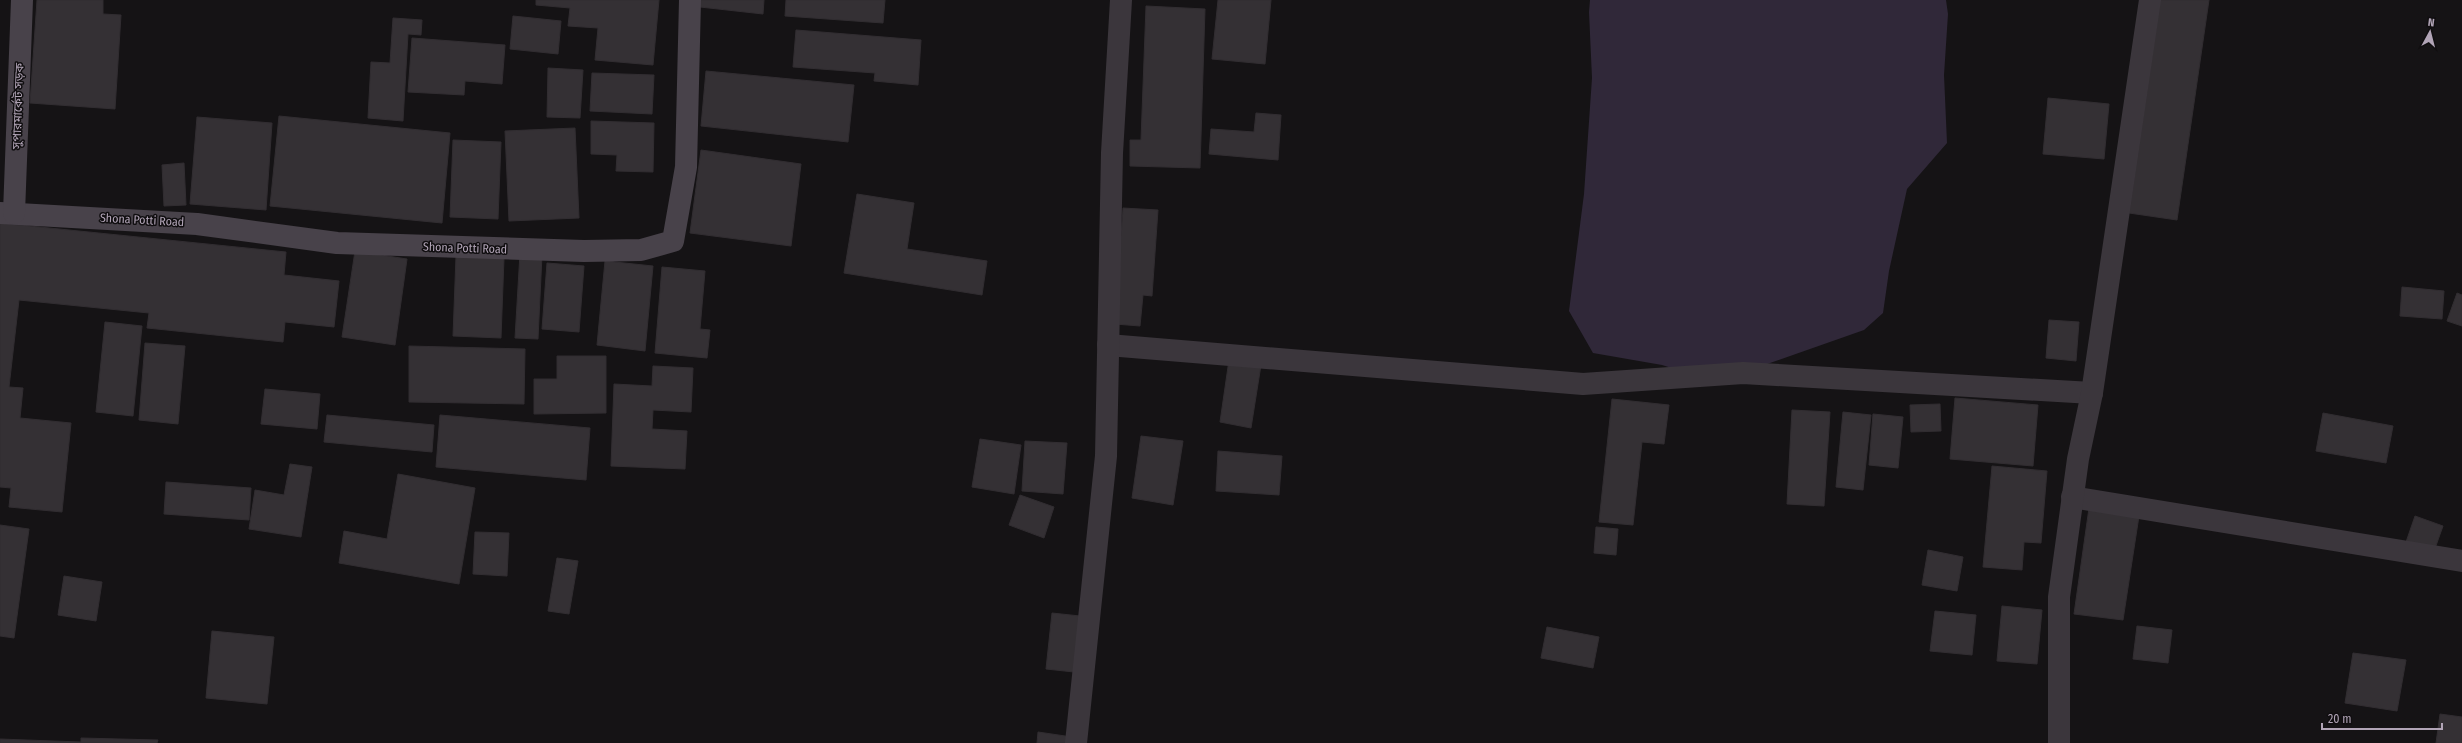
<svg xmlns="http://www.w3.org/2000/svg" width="2462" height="743" viewBox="0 0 2462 743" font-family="'Fira Sans Condensed','Noto Sans Bengali',sans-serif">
  <rect width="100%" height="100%" fill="#151315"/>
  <polygon fill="#302839" points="1590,0 1946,0 1948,14 1944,75 1947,143 1907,189 1889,271 1883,313 1864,330 1716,382 1662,365 1593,353 1569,311 1584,194 1592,78 1589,12"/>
  <g fill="#343034" stroke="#312d31">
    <polygon points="37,0 103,0 103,14 121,15 115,109 30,103"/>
    <polygon points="536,0 659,0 653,65 595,60 598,28 568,26 570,8 536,5"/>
    <polygon points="692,0 764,0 763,14 691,6"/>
    <polygon points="786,0 885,0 883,23 785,16"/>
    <polygon points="1218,0 1271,0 1265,64 1212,59"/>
    <polygon points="2160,0 2209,0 2177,220 2129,213"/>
    <polygon points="1146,6 1205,9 1200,168 1130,166 1130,140 1141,140"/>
    <polygon points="513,16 561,21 558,54 510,49"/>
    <polygon points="393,18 422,20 421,35 408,34 403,121 368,118 371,62 390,63"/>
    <polygon points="796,30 921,40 918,85 874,81 875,73 793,67"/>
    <polygon points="412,38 505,45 502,84 465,81 464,95 408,92"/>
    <polygon points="548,68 583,70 580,118 547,117"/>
    <polygon points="706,71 854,85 848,142 701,126"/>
    <polygon points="592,73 654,75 652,114 590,111"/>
    <polygon points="2048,98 2109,104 2104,159 2043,154"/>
    <polygon points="1256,113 1281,115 1278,160 1209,154 1211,129 1254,132"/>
    <polygon points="279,116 450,133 442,223 270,206"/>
    <polygon points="197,117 272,123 266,210 190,204"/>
    <polygon points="591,121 654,123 653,172 616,171 617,155 591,154"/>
    <polygon points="575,128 579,218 509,221 505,131"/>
    <polygon points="453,140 501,142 498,219 450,217"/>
    <polygon points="701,150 801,164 791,246 690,233"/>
    <polygon points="184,163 186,205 164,206 162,165"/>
    <polygon points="857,194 914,203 907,249 987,261 982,295 844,273"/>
    <polygon points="1123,208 1158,210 1152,296 1143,295 1140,326 1115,324"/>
    <polygon points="0,223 286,252 284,275 339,281 334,327 285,322 283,342 147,328 149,313 19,300 9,387 23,388 20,418 71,423 62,512 9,507 11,488 0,487"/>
    <polygon points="355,251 407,259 395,345 342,337"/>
    <polygon points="520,253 542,255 538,339 515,338"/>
    <polygon points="456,256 504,258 501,338 453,336"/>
    <polygon points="605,261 653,266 645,351 597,345"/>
    <polygon points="547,263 584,266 579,332 542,329"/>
    <polygon points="662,267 705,271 700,329 710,330 707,358 655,353"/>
    <polygon points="2402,287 2444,291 2442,319 2400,316"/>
    <polygon points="2457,293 2462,295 2462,326 2447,321"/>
    <polygon points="2049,320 2079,322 2076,361 2046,358"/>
    <polygon points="105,322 142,326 133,416 96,412"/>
    <polygon points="145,343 185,346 178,424 139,420"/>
    <polygon points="409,346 525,349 524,404 409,402"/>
    <polygon points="557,356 606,356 606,413 534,414 534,379 557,379"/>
    <polygon points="1229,360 1261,365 1251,428 1220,422"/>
    <polygon points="653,366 693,368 691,412 653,410 652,429 687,431 685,469 611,466 614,384 652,386"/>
    <polygon points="265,389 320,394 317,429 261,424"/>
    <polygon points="1955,398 2038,405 2033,466 1950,459"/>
    <polygon points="1612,399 1669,405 1664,444 1642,442 1633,525 1599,522"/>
    <polygon points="1940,404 1941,431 1911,432 1910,405"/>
    <polygon points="1792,410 1830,412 1824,506 1787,504"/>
    <polygon points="1843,412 1871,415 1863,490 1836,487"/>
    <polygon points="2323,413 2393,426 2386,463 2316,451"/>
    <polygon points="1873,414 1903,417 1898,468 1869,465"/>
    <polygon points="327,415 434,425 432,452 324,442"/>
    <polygon points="440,415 590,428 586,480 436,467"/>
    <polygon points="1141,436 1183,441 1173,505 1132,498"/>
    <polygon points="980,439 1021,445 1014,494 972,487"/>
    <polygon points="1025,441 1067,443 1063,494 1022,491"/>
    <polygon points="1218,451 1282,456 1279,495 1216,491"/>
    <polygon points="290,464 312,467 301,537 249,529 255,490 284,495"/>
    <polygon points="1992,466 2047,471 2041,543 2024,542 2022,570 1983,567"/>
    <polygon points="398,474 475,488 459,584 339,563 344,531 387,539"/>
    <polygon points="166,482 251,488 249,520 164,514"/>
    <polygon points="1020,495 1054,507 1044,538 1009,525"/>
    <polygon points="2089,508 2139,516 2123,620 2074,614"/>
    <polygon points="2415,516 2443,526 2433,554 2405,545"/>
    <polygon points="0,525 29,529 14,638 0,636"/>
    <polygon points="1596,527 1618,529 1616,555 1594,553"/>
    <polygon points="475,532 509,533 507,576 473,574"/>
    <polygon points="1928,550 1963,557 1957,591 1922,585"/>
    <polygon points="557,558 578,561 569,614 548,611"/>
    <polygon points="64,576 102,582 96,621 58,615"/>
    <polygon points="2002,606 2042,610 2037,664 1997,661"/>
    <polygon points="1935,611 1976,615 1972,655 1930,651"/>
    <polygon points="1052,613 1080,616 1074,672 1046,669"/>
    <polygon points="2137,626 2172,630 2168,663 2133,659"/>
    <polygon points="1547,627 1599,637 1593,668 1541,658"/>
    <polygon points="212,631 274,637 267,704 206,698"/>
    <polygon points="2353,653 2406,660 2397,711 2345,703"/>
    <polygon points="2440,714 2462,717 2462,743 2436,743"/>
    <polygon points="1038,732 1072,737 1071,743 1037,743"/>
    <polygon points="81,738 158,740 157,743 0,743 0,739 81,742"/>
  </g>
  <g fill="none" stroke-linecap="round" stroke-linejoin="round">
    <g stroke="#3b363c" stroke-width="22">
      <polyline points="1108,345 1583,384 1743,373 2092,393"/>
      <polyline points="2072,497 2462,561"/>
      <polyline points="1076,743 1106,456 1112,153 1121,0"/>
    </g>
    <polyline stroke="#3b363c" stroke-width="22" points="2059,743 2059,597 2078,459 2092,393 2150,0"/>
    <g stroke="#48424a" stroke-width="22">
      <polyline points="0,213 197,224 337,243 584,251 641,250 673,241 686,167 690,0"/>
      <polyline points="14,213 22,0"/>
    </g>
  </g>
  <g text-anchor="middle" stroke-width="3" stroke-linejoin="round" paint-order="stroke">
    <g font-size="12" fill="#b1a4b6" stroke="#100e10">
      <text transform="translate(18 106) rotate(-88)" y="4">সুপারমার্কেট সড়ক</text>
      <text transform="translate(142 220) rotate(3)" y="4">Shona Potti Road</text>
      <text transform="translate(465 248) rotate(2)" y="4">Shona Potti Road</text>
    </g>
  </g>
  <g transform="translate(2430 32) rotate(7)" stroke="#100e10" stroke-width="3" paint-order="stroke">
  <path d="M0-3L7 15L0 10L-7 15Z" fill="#b1a4b6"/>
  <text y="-6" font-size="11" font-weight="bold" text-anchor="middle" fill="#b1a4b6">N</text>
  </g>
  <path d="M2322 723v6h120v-6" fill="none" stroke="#b1a4b6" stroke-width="2"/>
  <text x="2328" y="723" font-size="12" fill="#b1a4b6" stroke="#100e10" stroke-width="3" paint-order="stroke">20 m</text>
</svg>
